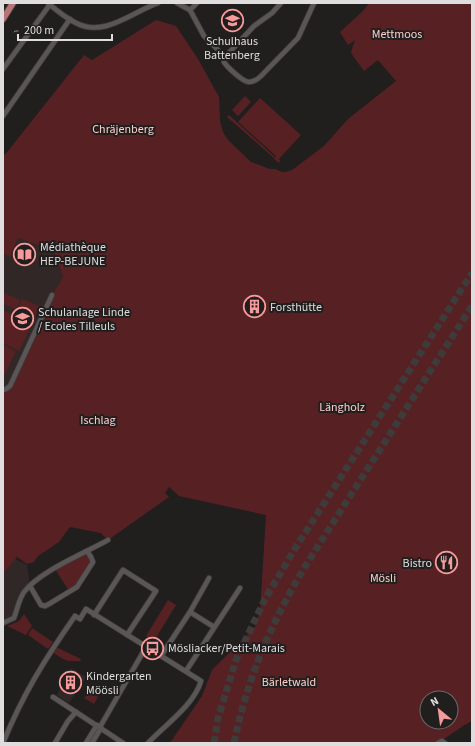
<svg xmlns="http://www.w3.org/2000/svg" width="475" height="746" viewBox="0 0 475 746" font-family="'Source Sans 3',sans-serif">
  <rect width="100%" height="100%" fill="#211e1e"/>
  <g fill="#312727">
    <polygon points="18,238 54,251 63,277 52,295 10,386 3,390 3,253 10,256"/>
    <polygon points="15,559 27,565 30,584 12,617 3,620 3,574"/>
    <polygon points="71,668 86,677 69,703 57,695"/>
  </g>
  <g fill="#572124" fill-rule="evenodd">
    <path d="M 369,3 L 472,3 L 472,721 L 463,726 L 438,743 L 170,743 L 202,696 L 212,670 L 255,627 L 260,612 L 266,515 L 179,496 L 169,487 L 165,493 L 169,497 L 108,540 L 101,533 L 70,527 L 59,542 L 38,556 L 34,562 L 27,564 L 17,557 L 3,574 L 3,395 L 52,295 L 63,277 L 54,251 L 18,238 L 10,257 L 3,253 L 3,156 L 8,151 L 84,55 L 92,60 L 156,20 L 176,26 L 198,59 L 219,97 L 220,121 L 223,132 L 228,140 L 251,162 L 270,169 L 275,169 L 282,172 L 286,172 L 292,170 L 324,146 L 348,119 L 396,81 L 378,60 L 364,71 L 353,56 L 351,52 L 355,40 L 348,45 L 340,32 L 363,11 ZM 427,698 L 451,698 L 451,722 L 427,722 Z"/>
    <polygon points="245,96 251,102 238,116 232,110"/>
    <polygon points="260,98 301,135 279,159 280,161 279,163 274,159 276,156 238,122"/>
    <polygon points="229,115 275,157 274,158 227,117"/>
    <polygon points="4,293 20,300 16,309 3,304"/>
    <polygon points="22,299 39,306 34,318 17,310"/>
    <polygon points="3,310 32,324 19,351 3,343"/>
    <polygon points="3,345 16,351 3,378"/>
    <polygon points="87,554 91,561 79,582 69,591 55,569"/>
    <polygon points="168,600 176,605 154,641 146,636"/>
    <polygon points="24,614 32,626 26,635 7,626 19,621"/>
    <polygon points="32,628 53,642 48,649 28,635"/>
    <path d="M 56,647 L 81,659 L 80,661 C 65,662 65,660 52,652 Z"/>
    <polygon points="89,692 98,697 94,704 84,698"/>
  </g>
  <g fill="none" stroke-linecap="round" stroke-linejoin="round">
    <polyline stroke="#af7679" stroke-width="1" points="14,32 15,31 18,31"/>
    <g stroke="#3e3b3b" stroke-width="7" stroke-dasharray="7 3.5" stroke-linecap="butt">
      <polyline points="214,743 218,718 236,660 265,599 296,547 472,273"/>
      <path d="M 234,743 C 248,676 270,626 304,568 L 472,306"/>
    </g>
    <defs>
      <g id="minor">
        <path d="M 48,3 C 56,10 66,18 76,23 C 104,38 132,12 158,3"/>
        <path d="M 177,3 L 190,10 L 204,36 L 225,57 L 224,62 C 227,67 243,82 249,82 C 254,82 258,79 261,76 L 298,38 L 314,3"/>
        <polyline points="190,10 197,3"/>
        <polyline points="225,57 254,26 272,13 281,3"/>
        <polyline points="3,69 51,3"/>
        <polyline points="3,116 70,19"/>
        <polyline points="3,390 6,389 10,386 52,295"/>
        <polyline points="30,586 41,605 45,606 49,604 77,587 93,562 91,557 87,551"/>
        <polyline points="190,612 214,627"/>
        <polyline points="94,615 123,570 156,591 127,635"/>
        <path d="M 3,623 L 14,618 C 17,610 19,599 24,592 C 40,571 85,553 108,540"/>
        <polyline points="161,656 190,612 209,578"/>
        <polyline points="186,671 240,588"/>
        <polyline points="53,697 123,743"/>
        <polyline points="100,727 146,647"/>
        <path d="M 3,743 C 23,694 45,659 75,616 L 80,619 L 86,609 L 201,681 C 194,705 165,725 148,743"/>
        <polyline points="55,743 68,721 76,712"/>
        <polyline points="86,743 97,725"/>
        <polyline points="92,743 101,728"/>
        <polyline points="438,743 442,741 445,743"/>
      </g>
      <polyline id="major" points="3,19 13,3"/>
    </defs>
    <use href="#minor" stroke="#3e3b3b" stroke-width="6"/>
    <use href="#major" stroke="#3e3b3b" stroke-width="8"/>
    <use href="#minor" stroke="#5a5656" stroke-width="4.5"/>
    <use href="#major" stroke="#b67476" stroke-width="6"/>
  </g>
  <defs>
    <symbol id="school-ring" viewBox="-11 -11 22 22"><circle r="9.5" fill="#211e1e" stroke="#f59b9c" stroke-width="1.5"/><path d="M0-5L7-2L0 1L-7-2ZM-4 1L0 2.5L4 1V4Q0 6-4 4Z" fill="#f59b9c"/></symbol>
    <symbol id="library-ring" viewBox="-11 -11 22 22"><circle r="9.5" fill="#211e1e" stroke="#f59b9c" stroke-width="1.5"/><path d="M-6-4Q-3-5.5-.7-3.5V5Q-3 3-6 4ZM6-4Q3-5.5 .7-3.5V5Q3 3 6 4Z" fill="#f59b9c"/></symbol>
    <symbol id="building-ring" viewBox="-11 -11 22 22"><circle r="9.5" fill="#211e1e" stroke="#f59b9c" stroke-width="1.5"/><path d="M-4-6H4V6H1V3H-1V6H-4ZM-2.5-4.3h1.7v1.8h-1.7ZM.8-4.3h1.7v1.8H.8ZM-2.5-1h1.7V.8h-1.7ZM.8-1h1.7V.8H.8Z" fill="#f59b9c"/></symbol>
    <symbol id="restaurant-ring" viewBox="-11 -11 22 22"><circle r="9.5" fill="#211e1e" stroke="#f59b9c" stroke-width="1.5"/><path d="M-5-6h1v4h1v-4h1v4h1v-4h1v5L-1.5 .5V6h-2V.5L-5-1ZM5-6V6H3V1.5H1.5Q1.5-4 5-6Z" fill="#f59b9c"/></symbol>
    <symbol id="bus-ring" viewBox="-11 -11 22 22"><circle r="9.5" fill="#211e1e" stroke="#f59b9c" stroke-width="1.5"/><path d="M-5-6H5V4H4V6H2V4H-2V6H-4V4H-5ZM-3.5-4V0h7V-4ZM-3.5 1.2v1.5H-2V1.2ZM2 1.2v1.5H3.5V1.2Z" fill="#f59b9c"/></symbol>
  </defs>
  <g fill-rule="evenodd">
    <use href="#school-ring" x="220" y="8" width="25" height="25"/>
    <use href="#library-ring" x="12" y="242" width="25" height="25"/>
    <use href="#building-ring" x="242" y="294" width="25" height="25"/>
    <use href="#school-ring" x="10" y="306" width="25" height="25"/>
    <use href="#restaurant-ring" x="434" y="550" width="25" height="25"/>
    <use href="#bus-ring" x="140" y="636" width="25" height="25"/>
    <use href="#building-ring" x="58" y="670" width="25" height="25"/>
  </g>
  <g text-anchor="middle" stroke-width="4" stroke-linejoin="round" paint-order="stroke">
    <g font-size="12" fill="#fecdcc" stroke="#211e1e">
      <text x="397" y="38">Mettmoos</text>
      <text x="123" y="133">Chräjenberg</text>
      <text x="342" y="411">Längholz</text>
      <text x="98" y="424">Ischlag</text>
      <text x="383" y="582">Mösli</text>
      <text x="289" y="686">Bärletwald</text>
    </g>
    <g font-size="12" fill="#dfdddd" stroke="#211e1e" text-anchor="start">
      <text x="232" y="45" text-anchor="middle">Schulhaus<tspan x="232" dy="14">Battenberg</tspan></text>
      <text x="40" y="251">Médiathèque<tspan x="40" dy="14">HEP-BEJUNE</tspan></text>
      <text x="270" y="311">Forsthütte</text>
      <text x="38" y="316">Schulanlage Linde<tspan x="38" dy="14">/ Ecoles Tilleuls</tspan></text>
      <text x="432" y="567" text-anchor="end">Bistro</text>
      <text x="168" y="652">Mösliacker/Petit-Marais</text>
      <text x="86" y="680">Kindergarten<tspan x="86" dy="14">Möösli</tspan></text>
    </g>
  </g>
  <rect width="475" height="746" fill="none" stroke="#dfdddd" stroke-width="8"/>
  <g transform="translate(439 710) rotate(331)"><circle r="19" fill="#211e1e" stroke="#6d6a6a"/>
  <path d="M0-3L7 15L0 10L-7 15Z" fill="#f59b9c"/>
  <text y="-6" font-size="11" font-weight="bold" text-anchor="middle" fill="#dfdddd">N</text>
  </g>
  <path d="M18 34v6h94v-6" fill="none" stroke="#dfdddd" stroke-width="2"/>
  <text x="24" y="34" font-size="12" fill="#dfdddd" stroke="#211e1e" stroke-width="3" paint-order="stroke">200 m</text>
</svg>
